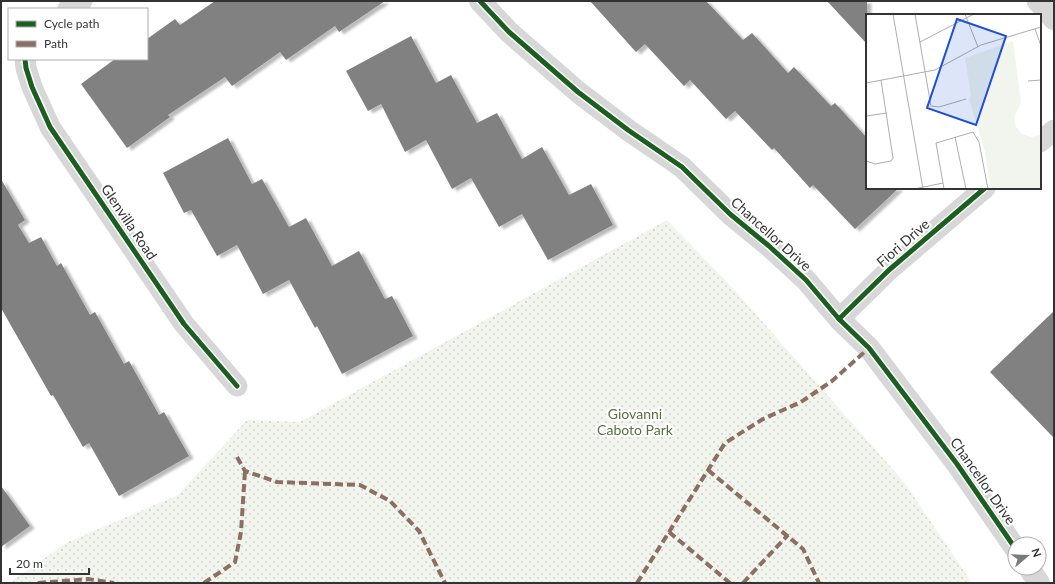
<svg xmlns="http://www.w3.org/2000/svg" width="1055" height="584" viewBox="0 0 1055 584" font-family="Lato,sans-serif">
  <defs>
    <pattern id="park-dots" width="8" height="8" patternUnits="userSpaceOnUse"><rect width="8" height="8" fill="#f1f5ed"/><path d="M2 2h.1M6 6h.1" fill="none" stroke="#cfd2cc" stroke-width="1.8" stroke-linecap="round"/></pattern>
    <filter id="shadow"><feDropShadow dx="4.5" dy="2.5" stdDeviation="1" flood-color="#0004"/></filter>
  </defs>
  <rect width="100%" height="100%" fill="#fff"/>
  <polygon fill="url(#park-dots)" points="667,220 730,285 904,482 972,583 9,583 68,542 178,495 247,420 300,422"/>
  <g fill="#818181" filter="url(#shadow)">
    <polygon points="215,1 385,1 339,32 335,26 286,60 280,52 232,86 225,77 168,115 170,117 127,148 81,84 115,59 147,59 147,39 175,19 180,25"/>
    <polygon points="590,1 706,1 743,40 752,33 788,73 794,67 831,106 835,103 867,138 867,188 899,188 855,229 813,185 810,188 774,148 772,150 735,111 726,119 690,80 684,86 645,44 636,52"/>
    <polygon points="827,1 867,1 867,44"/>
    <polygon points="411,36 436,83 451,75 477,123 497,113 522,159 542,147 569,195 591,184 613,225 548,260 522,214 499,227 471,178 452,189 426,140 405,152 381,104 368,111 346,71"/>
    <polygon points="228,138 252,184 262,179 289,227 306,218 332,266 359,251 385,299 392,296 413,336 342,374 317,326 315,328 289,280 263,294 237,245 217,256 191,210 184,213 163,173"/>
    <polygon points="1,179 25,220 18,225 29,243 41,237 57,266 61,263 90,315 95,312 124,364 129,361 159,415 164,412 189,456 119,496 89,443 83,447 53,395 51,396 1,308"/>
    <polygon points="1054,311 1054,438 990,372"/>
    <polygon points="1,486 30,526 1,547"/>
  </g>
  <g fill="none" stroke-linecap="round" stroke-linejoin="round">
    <g stroke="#d7d7d7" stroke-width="21">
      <polyline points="1037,1 1054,20"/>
      <polyline points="68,9 82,1"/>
      <polyline points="25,59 26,68 32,87 50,127 184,324 237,386"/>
      <polyline points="1040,142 1054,130"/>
      <polyline points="839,319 889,270 985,188"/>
    </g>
    <g stroke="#d7d7d7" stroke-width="22">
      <polyline points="480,1 509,32 578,92 628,130 682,167 730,214 769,246 806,280 839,319 869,348 957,464 1015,548"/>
      <polyline points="1029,568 1039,583"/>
    </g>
    <g stroke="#8d6e63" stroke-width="4" stroke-dasharray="8 4" stroke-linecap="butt">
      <polyline points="237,457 245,471 277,482 360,485 390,501 419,531 445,583"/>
      <polyline points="708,470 803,549 819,583"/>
      <polyline points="669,532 730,583"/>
      <polyline points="38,583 88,579 114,583"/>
      <polyline points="204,583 235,562 241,532 245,471"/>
      <polyline points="637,583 725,443 763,419 801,402 832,381 869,348"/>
      <polyline points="743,583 788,535"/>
    </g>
    <defs>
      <g id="cycleway">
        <polyline points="480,1 509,32 578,92 628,130 682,167 730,214 769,246 806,280 839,319 869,348 957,464 1015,548"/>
        <polyline points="25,59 26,68 32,87 50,127 184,324 237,386"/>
        <polyline points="839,319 889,270 985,188"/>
      </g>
    </defs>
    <use href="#cycleway" stroke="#fff" stroke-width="8"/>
    <use href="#cycleway" stroke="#1b5e20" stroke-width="5"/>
  </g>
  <g text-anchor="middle" stroke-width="4" stroke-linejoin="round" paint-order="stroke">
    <g font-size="14" fill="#333" stroke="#fff">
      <text transform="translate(129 222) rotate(56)" y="5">Glenvilla Road</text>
      <text transform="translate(771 234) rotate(42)" y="5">Chancellor Drive</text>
      <text transform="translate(903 243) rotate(-41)" y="5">Fiori Drive</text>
      <text transform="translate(983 481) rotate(55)" y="5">Chancellor Drive</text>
    </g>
    <g font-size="14" fill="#56703f" stroke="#fff">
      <text x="635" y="419">Giovanni<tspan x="635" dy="16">Caboto Park</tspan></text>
    </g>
  </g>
  <g transform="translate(866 14)">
    <rect width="175" height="175" fill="#fff"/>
    <path d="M 147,27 L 155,88 L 148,104 L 150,113 L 156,120 L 165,123 L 174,121 L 174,175 L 125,175 L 119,138 L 103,85 L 105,81 L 99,44 Z" fill="#f1f5ed"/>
    <path fill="none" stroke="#adadad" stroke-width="1" d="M 27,0 L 57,175M 49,0 L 65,92 L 73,93 L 100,85M 99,0 L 112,33M 169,15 L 175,32M 54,28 L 108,0M 162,67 L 175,66M 0,69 L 69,56 L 115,31 L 175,13M 0,102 L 21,99M 89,123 L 100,175M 0,147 L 9,150 L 25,147 L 27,144 L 15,66M 48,175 L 77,169M 78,175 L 70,129 L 107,118 L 113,128 L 122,175"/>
    <path fill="#1d4ed8" fill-opacity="0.15" stroke="#1d4ed8" stroke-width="2" d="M 91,5 L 140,22 L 110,111 L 61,94 Z"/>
    <rect width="175" height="175" fill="none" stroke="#333" stroke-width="2"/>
  </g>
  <rect width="1055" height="584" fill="none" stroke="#333333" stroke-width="4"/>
  <rect x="8" y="8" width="140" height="52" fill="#ffffff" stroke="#adadad"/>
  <rect x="16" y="21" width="20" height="6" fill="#1b5e20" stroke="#adadad"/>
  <text x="44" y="28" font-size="12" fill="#333333">Cycle path</text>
  <rect x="16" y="41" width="20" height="6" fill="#8d6e63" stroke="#adadad"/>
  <text x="44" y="48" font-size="12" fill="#333333">Path</text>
  <g transform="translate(1027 556) rotate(71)"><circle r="19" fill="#ffffff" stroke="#adadad"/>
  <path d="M0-3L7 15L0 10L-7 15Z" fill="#7a7a7a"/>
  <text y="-6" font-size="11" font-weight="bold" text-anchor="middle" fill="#333333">N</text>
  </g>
  <path d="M10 568v6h79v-6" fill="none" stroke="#333333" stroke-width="2"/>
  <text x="16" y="568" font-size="12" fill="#333333" stroke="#ffffff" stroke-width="3" paint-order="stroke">20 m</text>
</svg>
